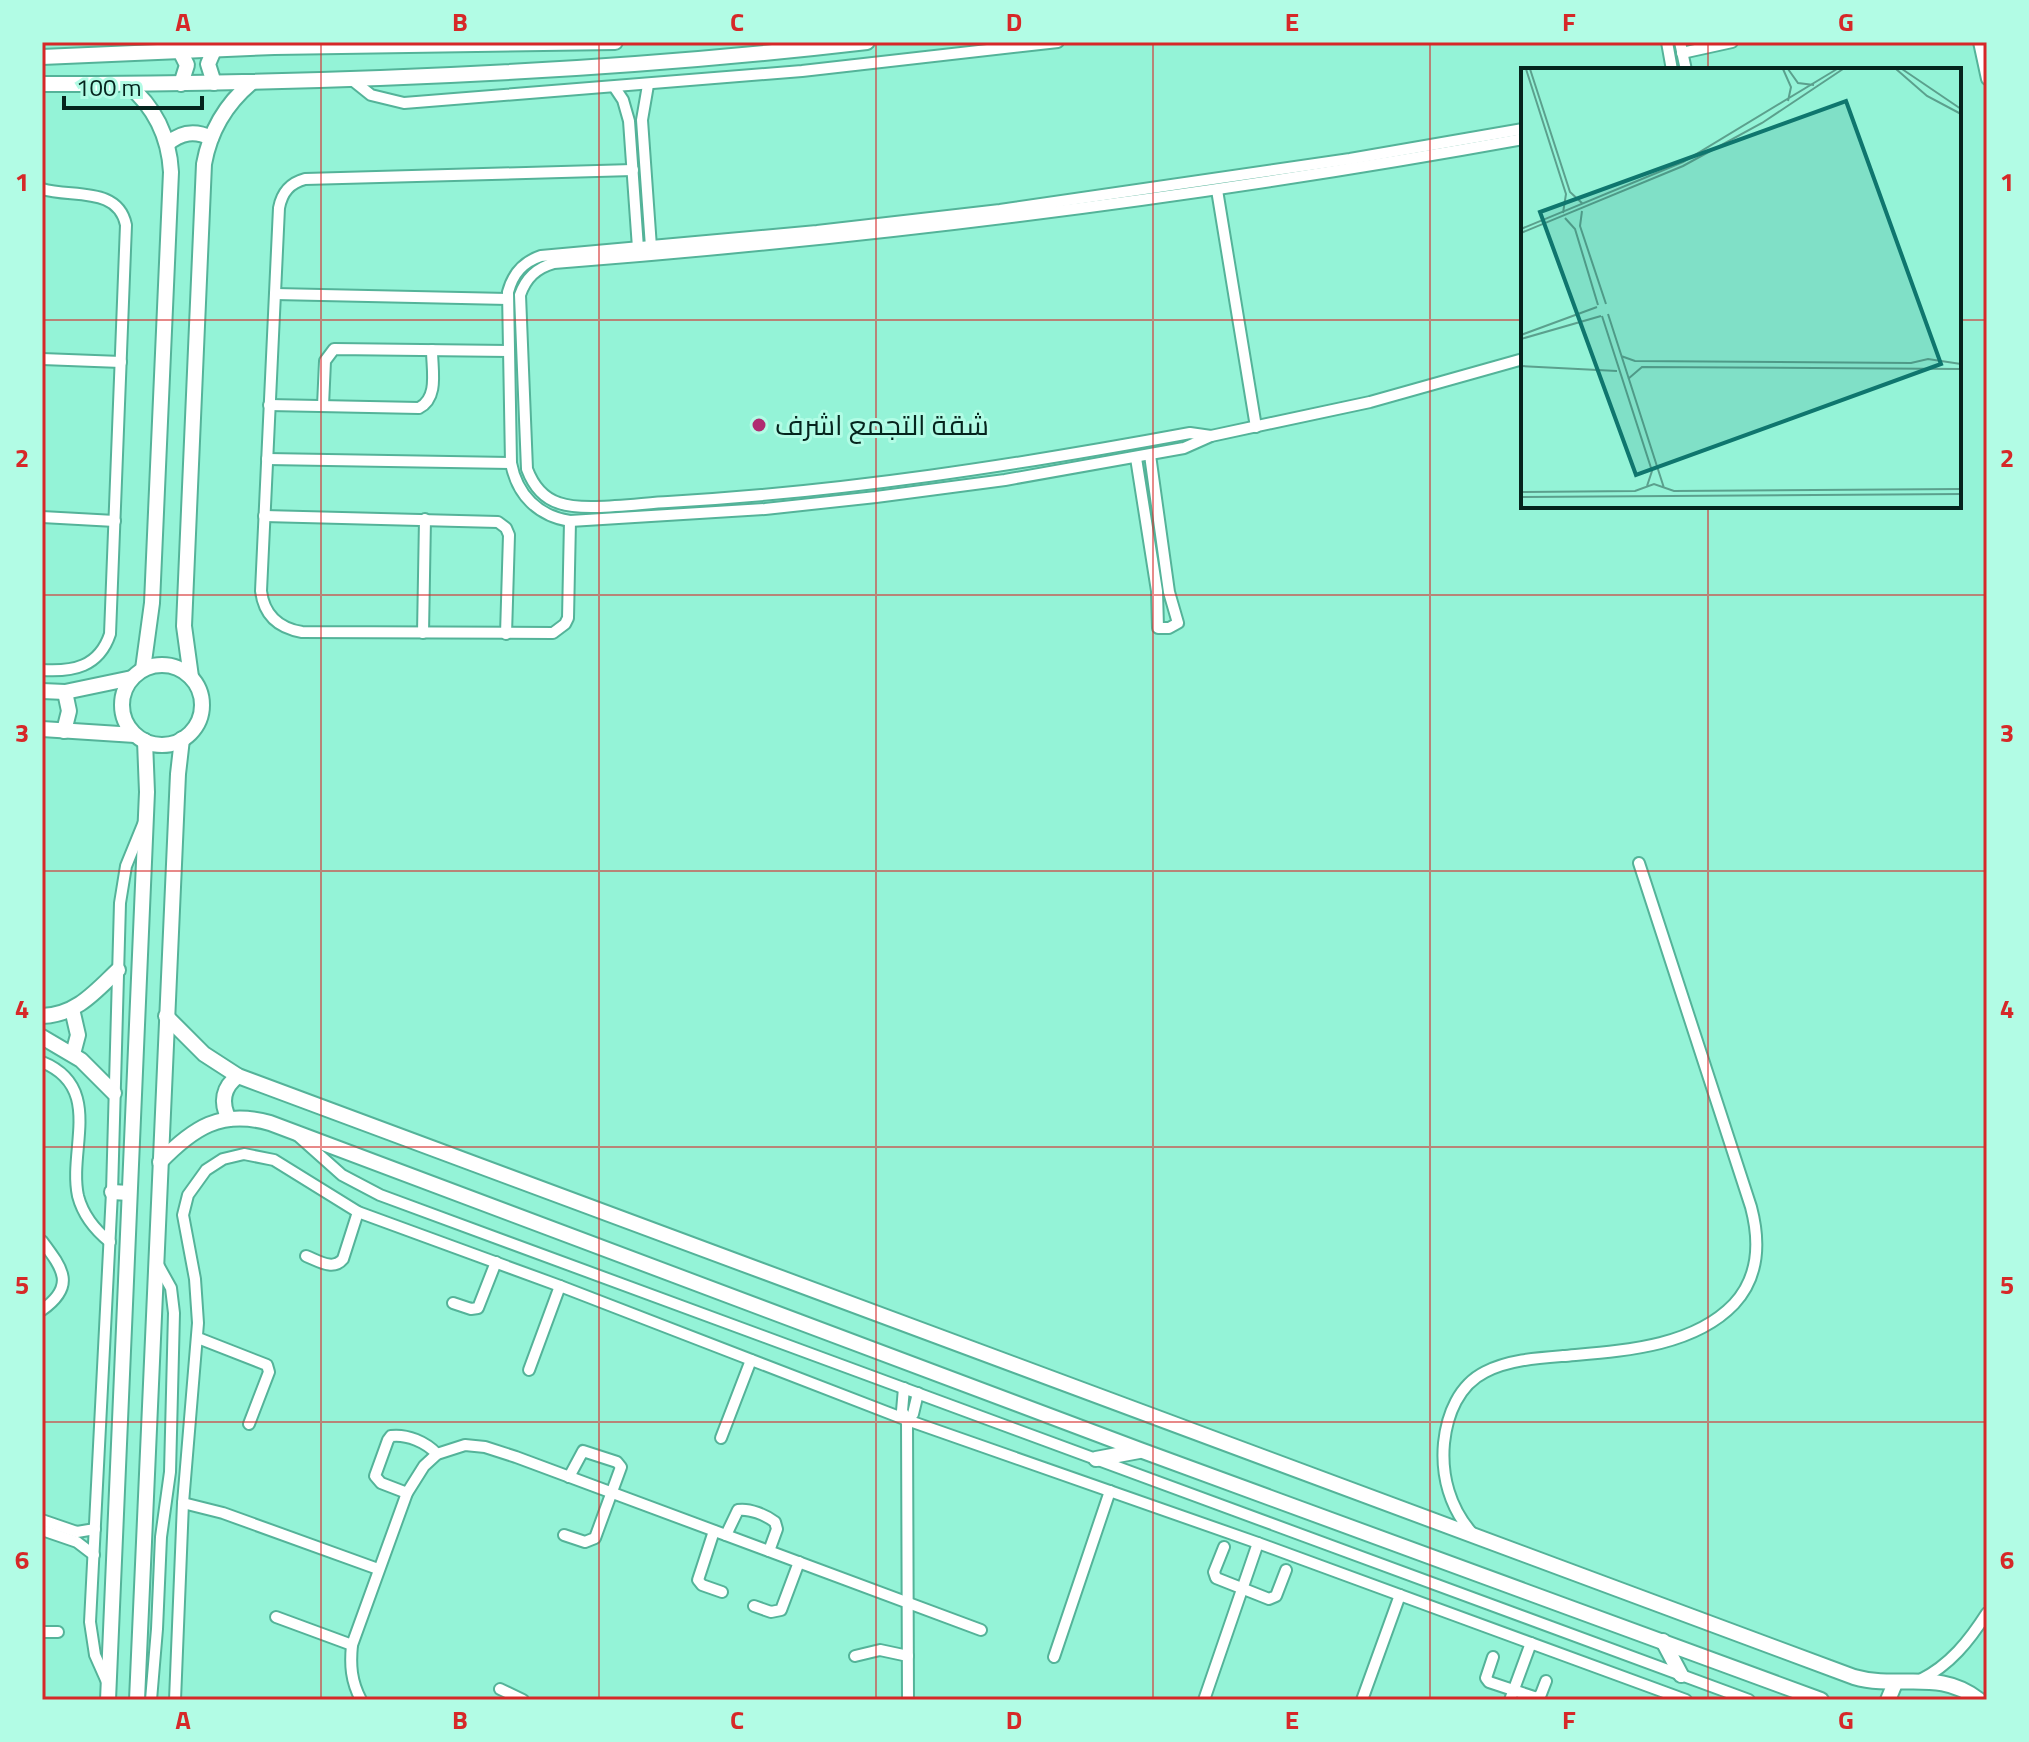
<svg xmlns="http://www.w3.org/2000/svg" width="2029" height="1742" viewBox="0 0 2029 1742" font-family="'Titillium Web',Cairo,sans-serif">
  <rect width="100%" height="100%" fill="#94f3d7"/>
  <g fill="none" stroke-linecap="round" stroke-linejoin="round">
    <defs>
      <g id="street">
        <polyline points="1667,42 1672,70"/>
        <polyline points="1680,42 1686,70"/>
        <polyline points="1979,42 1987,79"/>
        <polyline points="1682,53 1732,42"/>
        <polyline points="351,79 371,95 404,103 802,71 1058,42"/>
        <polyline points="648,85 642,120 651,247"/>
        <polyline points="615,88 623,100 629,121 638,248"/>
        <path d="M 1523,129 L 1350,159 L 1000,210 L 817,231 L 541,256 C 523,262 513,273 508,292 L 511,463 C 517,495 538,516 570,521 L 765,509 L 876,497 L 1005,480 L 1184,448 L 1211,436 L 1370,402 L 1523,359"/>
        <path d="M 42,189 C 72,198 118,186 126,225 L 110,634 C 99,667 73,672 42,670"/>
        <polyline points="1217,190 1256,427"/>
        <polyline points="275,294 508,299"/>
        <polyline points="42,359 121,362"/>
        <path d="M 269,405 L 419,408 C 439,398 432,370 432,350"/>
        <polyline points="323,406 325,361 334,349 509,351"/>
        <path d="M 1211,436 L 1190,433 C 1017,465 844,492 668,502 C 641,503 583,512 559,503 C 543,498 533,485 527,469 L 520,295 C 526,278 536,268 554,263 C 879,238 1202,197 1523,139"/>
        <polyline points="1136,458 1157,591 1158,628 1169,628 1178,623 1169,592 1150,455"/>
        <polyline points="267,459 511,463"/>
        <polyline points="264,516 498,522 506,528 509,535 506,634"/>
        <polyline points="42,517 115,521"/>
        <path d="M 570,521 L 568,618 L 565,624 L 553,633 L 302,632 C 278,628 264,615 261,591 L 279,208 C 282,192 290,183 305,179 L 633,170"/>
        <polyline points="423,633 425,519"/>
        <path d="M 42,1062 C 104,1087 68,1149 78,1196 C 83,1215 95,1230 110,1242"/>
        <polyline points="296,1134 342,1175 380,1195 1749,1700"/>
        <path d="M 42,1241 C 63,1269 76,1286 42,1310"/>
        <path d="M 306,1256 C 319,1261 333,1271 343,1259 L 358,1212"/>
        <polyline points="453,1303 471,1309 478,1308 496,1262"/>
        <polyline points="198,1338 267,1365 269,1372 249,1424"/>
        <polyline points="529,1370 560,1286"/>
        <polyline points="904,1388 902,1411 907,1420 908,1700"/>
        <polyline points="907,1420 913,1414 918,1393"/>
        <polyline points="721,1438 751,1360"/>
        <path d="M 407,1493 L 381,1483 L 375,1476 L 388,1440 L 391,1436 C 407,1434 426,1442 437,1454"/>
        <polyline points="183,1503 223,1513 378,1569"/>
        <polyline points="42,1520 77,1532 95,1529"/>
        <polyline points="42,1530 77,1542 94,1555"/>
        <polyline points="714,1531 698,1580 702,1585 722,1592"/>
        <path d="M 1472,1533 C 1450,1508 1441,1476 1444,1443 C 1447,1414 1459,1385 1485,1372 C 1508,1360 1537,1358 1563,1356 C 1619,1351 1692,1348 1734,1304 C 1760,1276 1760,1241 1751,1207 L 1639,863"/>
        <polyline points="564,1535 585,1542 595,1538 621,1467 617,1462 583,1451 569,1477"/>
        <path d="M 726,1535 L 738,1510 C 749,1508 766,1515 775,1522 L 777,1529 L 769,1551"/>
        <polyline points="1224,1547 1214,1572 1216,1578 1269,1599 1276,1596 1286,1570"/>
        <polyline points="754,1606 771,1612 781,1610 799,1562"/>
        <polyline points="276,1617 352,1645"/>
        <polyline points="42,1632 58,1632"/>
        <polyline points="855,1656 880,1650 908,1656"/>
        <polyline points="1054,1657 1110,1491"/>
        <polyline points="1493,1657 1486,1678 1489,1682 1537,1698 1541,1694 1546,1681"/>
        <path d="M 1920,1680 C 1950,1665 1969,1641 1987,1613"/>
        <polyline points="107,1682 95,1655 90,1622 112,1192 120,903 126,866 144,822"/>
        <polyline points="500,1689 523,1700"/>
        <polyline points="151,1700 157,1629 161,1537 170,1472 174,1313 171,1288 156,1261"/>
        <polyline points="175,1700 183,1503 198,1323 195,1279 183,1215 188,1195 206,1170 223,1159 244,1154 274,1160 358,1212 560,1286 907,1420 1258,1543 1686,1700"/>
        <path d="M 361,1700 C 351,1681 350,1665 352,1645 L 407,1493 L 424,1466 L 437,1454 L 465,1445 L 485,1447 L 516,1457 L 981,1630"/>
        <polyline points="1204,1700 1258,1543"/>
        <polyline points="1362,1700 1400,1595"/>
        <polyline points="1510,1700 1531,1643"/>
      </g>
      <g id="secondary">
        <polyline points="180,51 187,65 181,84"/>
        <polyline points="42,57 274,47 615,42"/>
        <polyline points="214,83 208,64 214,50"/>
        <path d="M 42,84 C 317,84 593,74 867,42"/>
        <path d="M 127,84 C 155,107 169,136 171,172 L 152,603 L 143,669"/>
        <path d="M 167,144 C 181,132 195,130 211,138"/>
        <circle cx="162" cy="705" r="40"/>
        <path d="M 191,677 L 184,626 L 204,164 C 210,131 226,104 251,83"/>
        <polyline points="42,691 65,692 132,678"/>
        <polyline points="42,729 135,735"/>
        <polyline points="64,731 69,711 65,692"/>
        <polyline points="72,1009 78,1035 73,1054"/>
        <path d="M 42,1016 C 76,1015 95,992 118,970"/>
        <path d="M 166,1016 L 204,1054 L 238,1076 L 1854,1677 C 1899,1690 1939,1668 1979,1700"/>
        <polyline points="42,1037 81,1060 114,1093"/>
        <path d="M 229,1119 C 220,1102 223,1087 238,1076"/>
        <path d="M 160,1162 C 193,1128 221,1109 270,1123 L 1140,1450 L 1821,1700"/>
        <polyline points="112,1192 129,1193"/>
        <polyline points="1096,1459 1139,1451"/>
        <polyline points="1663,1641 1681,1675"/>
        <polyline points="108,1700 147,792 145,741"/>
        <polyline points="137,1700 178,774 182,739"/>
        <polyline points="1888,1700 1895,1683"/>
      </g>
    </defs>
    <use href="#street" stroke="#54b399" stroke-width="14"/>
    <use href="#secondary" stroke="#54b399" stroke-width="18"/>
    <use href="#street" stroke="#fff" stroke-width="10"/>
    <use href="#secondary" stroke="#fff" stroke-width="14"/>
  </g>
  <path fill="none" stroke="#d62828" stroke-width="2" stroke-opacity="0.55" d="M 321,42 L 321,1700M 599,42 L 599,1700M 876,42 L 876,1700M 1153,42 L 1153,1700M 1430,42 L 1430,1700M 1708,42 L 1708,70M 42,320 L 1523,320M 1959,320 L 1987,320M 1708,506 L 1708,1700M 42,595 L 1987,595M 42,871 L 1987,871M 42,1147 L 1987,1147M 42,1422 L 1987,1422"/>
  <circle fill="#b02b71" stroke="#b2fce5" stroke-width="3" cx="759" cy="425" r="8"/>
  <g text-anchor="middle" stroke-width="6" stroke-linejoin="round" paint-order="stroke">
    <g font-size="28" fill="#05241d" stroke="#b2fce5" text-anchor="start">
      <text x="775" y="435">شقة التجمع اشرف</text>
    </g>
  </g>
  <g transform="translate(1521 68)">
    <rect width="440" height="440" fill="#94f3d7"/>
    <path fill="none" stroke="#5ba08d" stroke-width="2" d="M 5,1 L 45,126 L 42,145M 9,1 L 49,124 L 62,136M 262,1 L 270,19 L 267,33M 267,1 L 277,15 L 293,17M 375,1 L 406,28 L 440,46M 381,1 L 440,41M 61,143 L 59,158 L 85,236M 44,150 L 54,161 L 77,237M 0,161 L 162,94 L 316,1M 0,165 L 162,98 L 241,55 L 322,1M 87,246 L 143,420M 81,248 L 131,403 L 126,418M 0,267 L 76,239M 0,271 L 80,248M 100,288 L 114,293 L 390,295 L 407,291 L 440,296M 0,298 L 96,303M 107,311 L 121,299 L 440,301M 0,424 L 114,423 L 133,416 L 153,423 L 440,421M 0,429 L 440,426"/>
    <path fill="#0f766e" fill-opacity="0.15" stroke="#0f766e" stroke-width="4" d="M 325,33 L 420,296 L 115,407 L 19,144 Z"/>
    <rect width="440" height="440" fill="none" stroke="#05241d" stroke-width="4"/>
  </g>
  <rect width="2029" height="1742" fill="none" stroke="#b2fce5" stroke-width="88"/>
  <path d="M64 96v12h138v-12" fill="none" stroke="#05241d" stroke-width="4"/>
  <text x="76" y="96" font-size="24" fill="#05241d" stroke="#b2fce5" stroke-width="6" paint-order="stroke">100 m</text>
  <rect x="44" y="44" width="1941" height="1654" fill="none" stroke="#d62828" stroke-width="3"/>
  <g font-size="26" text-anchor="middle" font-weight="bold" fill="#d62828">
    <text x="183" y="31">A</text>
    <text x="460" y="31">B</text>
    <text x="737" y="31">C</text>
    <text x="1014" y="31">D</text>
    <text x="1292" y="31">E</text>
    <text x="1569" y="31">F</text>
    <text x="1846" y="31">G</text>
    <text x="22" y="191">1</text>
    <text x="2007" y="191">1</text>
    <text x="22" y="467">2</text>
    <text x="2007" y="467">2</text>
    <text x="22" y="742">3</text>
    <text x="2007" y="742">3</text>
    <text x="22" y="1018">4</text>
    <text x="2007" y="1018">4</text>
    <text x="22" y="1294">5</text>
    <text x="2007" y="1294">5</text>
    <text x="22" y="1569">6</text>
    <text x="2007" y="1569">6</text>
    <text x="183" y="1729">A</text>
    <text x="460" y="1729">B</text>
    <text x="737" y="1729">C</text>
    <text x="1014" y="1729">D</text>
    <text x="1292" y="1729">E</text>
    <text x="1569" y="1729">F</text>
    <text x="1846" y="1729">G</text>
  </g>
</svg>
